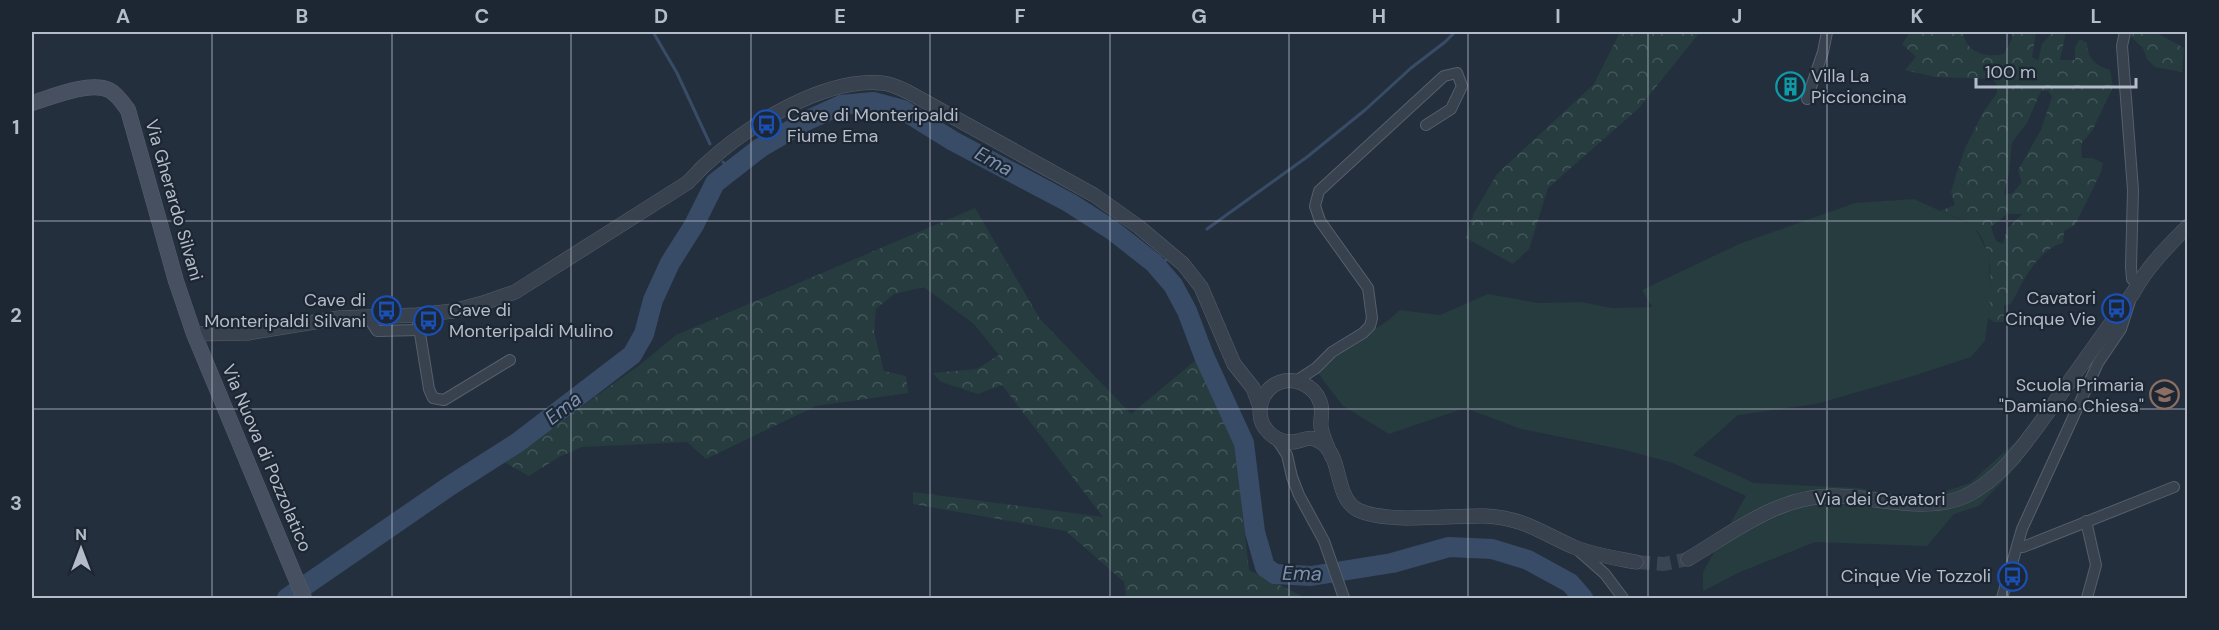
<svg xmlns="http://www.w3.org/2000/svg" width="2219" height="630" viewBox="0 0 2219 630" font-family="'DM Sans',sans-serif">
  <defs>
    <pattern id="forest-crowns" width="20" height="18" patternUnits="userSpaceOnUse" patternTransform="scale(1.5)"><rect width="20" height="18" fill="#263c3f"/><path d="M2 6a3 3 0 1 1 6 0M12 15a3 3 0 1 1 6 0" fill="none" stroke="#435659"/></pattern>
  </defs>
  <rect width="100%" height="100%" fill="#242f3e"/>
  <polygon fill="#263c3f" points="1914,199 1974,226 1988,253 1991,294 1985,341 1971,357 1910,377 1816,404 1738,415 1693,455 1754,483 1858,488 1923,499 1970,483 2014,443 2022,461 1979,506 1954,514 1927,546 1815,542 1740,572 1703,591 1703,572 1746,496 1673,463 1625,450 1521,429 1465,408 1389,434 1343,406 1317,372 1325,359 1386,322 1400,310 1440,315 1488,294 1538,303 1581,302 1612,308 1652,307 1642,290 1739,244 1855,203"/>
  <g fill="url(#forest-crowns)" fill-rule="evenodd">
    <polygon points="1620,32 1700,32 1639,108 1548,188 1529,249 1513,264 1466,238 1474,213 1497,174 1594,84"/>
    <path d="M 1910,32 L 1963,32 C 1966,53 1986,58 2004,54 L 2012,39 L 2012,32 L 2036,32 L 2032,57 L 2038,61 L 2042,44 L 2050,35 L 2050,32 L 2066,32 L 2060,60 L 2075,60 L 2075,47 L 2080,39 L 2087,43 C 2088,59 2095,65 2110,70 L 2113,87 L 2092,131 L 2081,144 L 2082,158 L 2092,158 L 2103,163 L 2101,172 L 2075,225 L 2064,231 L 2063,243 C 2037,250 2023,281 2011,304 L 2004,305 L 2004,322 L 1994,322 L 1988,318 C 1991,291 1995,249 1974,227 C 1966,220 1949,215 1940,211 L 1955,205 L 1951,192 L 1956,175 L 1965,148 L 1984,111 L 1997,93 L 1997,85 L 1993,79 L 1935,77 L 1905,70 L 1916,57 L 1902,44 ZM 2041,91 L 2048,91 L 2052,97 L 2041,130 L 2018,170 L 2022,182 L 2013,193 L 2004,195 L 2009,172 L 2012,142 L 2027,123 ZM 2007,214 L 2022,214 L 2007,229 L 2003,244 L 1996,241 L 1991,227 Z"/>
    <polygon points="2129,32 2155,32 2184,48 2182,72 2155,67 2147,59 2143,48 2131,37"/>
    <polygon points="975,208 1040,319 1131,414 1196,360 1233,432 1249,570 1306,598 1126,598 1124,582 1066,531 913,504 913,492 1103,517 1002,385 978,394 941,382 933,373 977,369 999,355 974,324 924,287 894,294 876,309 874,332 884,371 906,376 908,393 816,406 706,459 687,442 582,447 559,457 529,476 504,462 641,364 676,335"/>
  </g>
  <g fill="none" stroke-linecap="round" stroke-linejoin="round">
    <g stroke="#394c67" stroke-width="3">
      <polyline points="653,32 677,73 710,144"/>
      <polyline points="723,162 731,171"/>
      <polyline points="1207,229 1307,157 1365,110 1411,68 1445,42 1455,32"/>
      <polyline points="1158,267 1166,260"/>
      <polyline points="291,596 292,598"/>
    </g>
    <polyline stroke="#394c67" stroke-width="20" points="287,598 451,485 517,443 632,355 644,334 653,300 670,263 694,225 715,183 760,148 806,121 841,105 873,102 903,110 953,141 1070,203 1112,230 1154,263 1173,285 1187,311 1204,356 1244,443 1255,532 1265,567 1275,574 1311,576 1392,563 1449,547 1492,549 1528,560 1570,583 1583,598"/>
    <polyline stroke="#3a4453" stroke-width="14" stroke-dasharray="14 7" stroke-linecap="butt" points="1636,562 1664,564 1688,559"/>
    <defs>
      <g id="minor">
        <polyline points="2125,32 2122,46 2133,190 2131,267 2132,279 2138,284"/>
        <polyline points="1807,99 1823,52 1827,32"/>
        <polyline points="417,315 429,389 433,398 444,400 510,360"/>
        <polyline points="368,317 377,331 419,330"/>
        <polyline points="1296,381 1316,368 1332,352 1363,333 1370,326 1372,318 1368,288 1320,221 1315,206 1319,191 1444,76 1457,73 1462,86 1451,109 1426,125"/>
        <polyline points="1276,438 1287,455 1292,477 1299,495 1324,541 1344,598"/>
        <polyline points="2086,521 2096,565 2087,598"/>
        <polyline points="2017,546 2023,547 2174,487"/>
        <polyline points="1580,552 1605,574 1623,598"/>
        <polyline points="2002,598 2022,529 2098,363 2121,329 2130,301"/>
      </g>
      <g id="tertiary">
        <path d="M 194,334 L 248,333 L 339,318 L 417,315 L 453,311 L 483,303 L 515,292 L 687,183 C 694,177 699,170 706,164 C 748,125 823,78 882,83 C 892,84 900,88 908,92 L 1094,195 L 1139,227 L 1183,264 L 1201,287 L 1234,364 L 1253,388 L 1260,407"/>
        <path d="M 1332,457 C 1328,448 1323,438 1321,427 C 1320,420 1323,412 1321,405 C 1316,385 1292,374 1274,385 C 1265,391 1260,401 1260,412 C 1260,429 1276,443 1293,442 C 1303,441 1309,435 1319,441 C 1344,455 1333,497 1358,510 C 1387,524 1452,515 1485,516 C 1524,518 1540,532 1574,547 C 1593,555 1616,558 1636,562"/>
        <path d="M 1688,559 C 1732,533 1778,496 1832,496 C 1872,496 1919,512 1958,499 C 2004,483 2040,422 2067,385 C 2089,354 2111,323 2133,293 C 2147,267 2167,247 2188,226"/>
      </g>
      <path id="secondary" d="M 32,103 C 52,97 89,81 109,90 C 117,94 123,103 128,110 L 176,281 L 194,334 L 304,598"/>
    </defs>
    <use href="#minor" stroke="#565f6c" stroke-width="12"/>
    <use href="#tertiary" stroke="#565f6c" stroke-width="15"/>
    <use href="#secondary" stroke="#565f6c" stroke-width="16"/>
    <use href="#minor" stroke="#38414e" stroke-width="10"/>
    <use href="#tertiary" stroke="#38414e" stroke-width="14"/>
    <use href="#secondary" stroke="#465061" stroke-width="15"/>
  </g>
  <path fill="none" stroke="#b4bcc9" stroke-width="1.5" stroke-opacity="0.55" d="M 212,32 L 212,598M 392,32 L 392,598M 571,32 L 571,598M 751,32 L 751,598M 930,32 L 930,598M 1110,32 L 1110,598M 1289,32 L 1289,598M 1468,32 L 1468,598M 1648,32 L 1648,598M 1827,32 L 1827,598M 2007,32 L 2007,598M 32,221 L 2188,221M 32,409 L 2188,409"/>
  <defs>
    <symbol id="building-ring" viewBox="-11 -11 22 22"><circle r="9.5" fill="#1d2633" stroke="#0f9aa8" stroke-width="1.5"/><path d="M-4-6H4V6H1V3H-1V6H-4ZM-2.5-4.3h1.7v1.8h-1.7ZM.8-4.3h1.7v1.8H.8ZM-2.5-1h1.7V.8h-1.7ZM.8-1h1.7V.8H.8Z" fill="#0f9aa8"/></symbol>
    <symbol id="bus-ring" viewBox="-11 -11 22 22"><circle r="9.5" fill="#1d2633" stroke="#1a4fb4" stroke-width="1.5"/><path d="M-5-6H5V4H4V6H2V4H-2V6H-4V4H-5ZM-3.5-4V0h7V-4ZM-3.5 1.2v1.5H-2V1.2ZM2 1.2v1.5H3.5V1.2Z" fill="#1a4fb4"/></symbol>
    <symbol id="school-ring" viewBox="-11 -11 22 22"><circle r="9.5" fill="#1d2633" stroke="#8d6e63" stroke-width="1.5"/><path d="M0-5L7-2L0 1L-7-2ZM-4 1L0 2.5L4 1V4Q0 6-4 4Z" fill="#8d6e63"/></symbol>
  </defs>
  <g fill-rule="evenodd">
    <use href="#building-ring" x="1774" y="70" width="33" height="33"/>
    <use href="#bus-ring" x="750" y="108" width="33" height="33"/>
    <use href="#bus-ring" x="2100" y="292" width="33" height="33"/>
    <use href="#bus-ring" x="370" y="294" width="33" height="33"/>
    <use href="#bus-ring" x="412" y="304" width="33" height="33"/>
    <use href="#school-ring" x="2148" y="378" width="33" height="33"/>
    <use href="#bus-ring" x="1996" y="560" width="33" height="33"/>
  </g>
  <g text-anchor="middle" stroke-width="4.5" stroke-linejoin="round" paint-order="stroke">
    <g font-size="18" fill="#b4bcc9" stroke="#1d2633" text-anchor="end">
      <text x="1811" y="82" text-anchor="start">Villa La<tspan x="1811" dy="21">Piccioncina</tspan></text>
      <text x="787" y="121" text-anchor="start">Cave di Monteripaldi<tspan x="787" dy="21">Fiume Ema</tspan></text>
      <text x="2096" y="304">Cavatori<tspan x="2096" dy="21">Cinque Vie</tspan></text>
      <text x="366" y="306">Cave di<tspan x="366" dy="21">Monteripaldi Silvani</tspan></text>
      <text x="449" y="316" text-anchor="start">Cave di<tspan x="449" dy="21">Monteripaldi Mulino</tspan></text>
      <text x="2144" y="391">Scuola Primaria<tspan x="2144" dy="21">"Damiano Chiesa"</tspan></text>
      <text x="1991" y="582">Cinque Vie Tozzoli</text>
    </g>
    <g font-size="18" fill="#b4bcc9" stroke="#1d2633">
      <text transform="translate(174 200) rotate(74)" y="6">Via Gherardo Silvani</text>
      <text transform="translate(267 458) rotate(67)" y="6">Via Nuova di Pozzolatico</text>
      <text x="1880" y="505">Via dei Cavatori</text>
    </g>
    <g font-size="20" font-style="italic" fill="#7c92b1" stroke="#1d2633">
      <text transform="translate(994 161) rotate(29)" y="7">Ema</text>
      <text transform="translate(563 408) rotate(-38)" y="7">Ema</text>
      <text transform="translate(1302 573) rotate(1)" y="7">Ema</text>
    </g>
  </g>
  <rect width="2219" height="630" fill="none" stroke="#1d2633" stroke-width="66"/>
  <g transform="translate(81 549)" stroke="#1d2633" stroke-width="4.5" paint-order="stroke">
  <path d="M0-4.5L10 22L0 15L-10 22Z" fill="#b4bcc9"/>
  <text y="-9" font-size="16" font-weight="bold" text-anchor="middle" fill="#b4bcc9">N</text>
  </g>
  <path d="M1976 78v9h160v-9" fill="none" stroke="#b4bcc9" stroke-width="3"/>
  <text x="1985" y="78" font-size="18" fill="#b4bcc9" stroke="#1d2633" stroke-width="4.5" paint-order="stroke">100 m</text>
  <rect x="33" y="33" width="2153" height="564" fill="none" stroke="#b4bcc9" stroke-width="2"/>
  <g font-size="20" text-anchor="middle" font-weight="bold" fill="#b4bcc9">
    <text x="123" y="23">A</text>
    <text x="302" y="23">B</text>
    <text x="482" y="23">C</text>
    <text x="661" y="23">D</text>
    <text x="840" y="23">E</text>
    <text x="1020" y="23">F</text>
    <text x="1199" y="23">G</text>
    <text x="1379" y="23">H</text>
    <text x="1558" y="23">I</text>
    <text x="1737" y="23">J</text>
    <text x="1917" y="23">K</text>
    <text x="2096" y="23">L</text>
    <text x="16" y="134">1</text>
    <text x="16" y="322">2</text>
    <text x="16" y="510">3</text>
  </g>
</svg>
